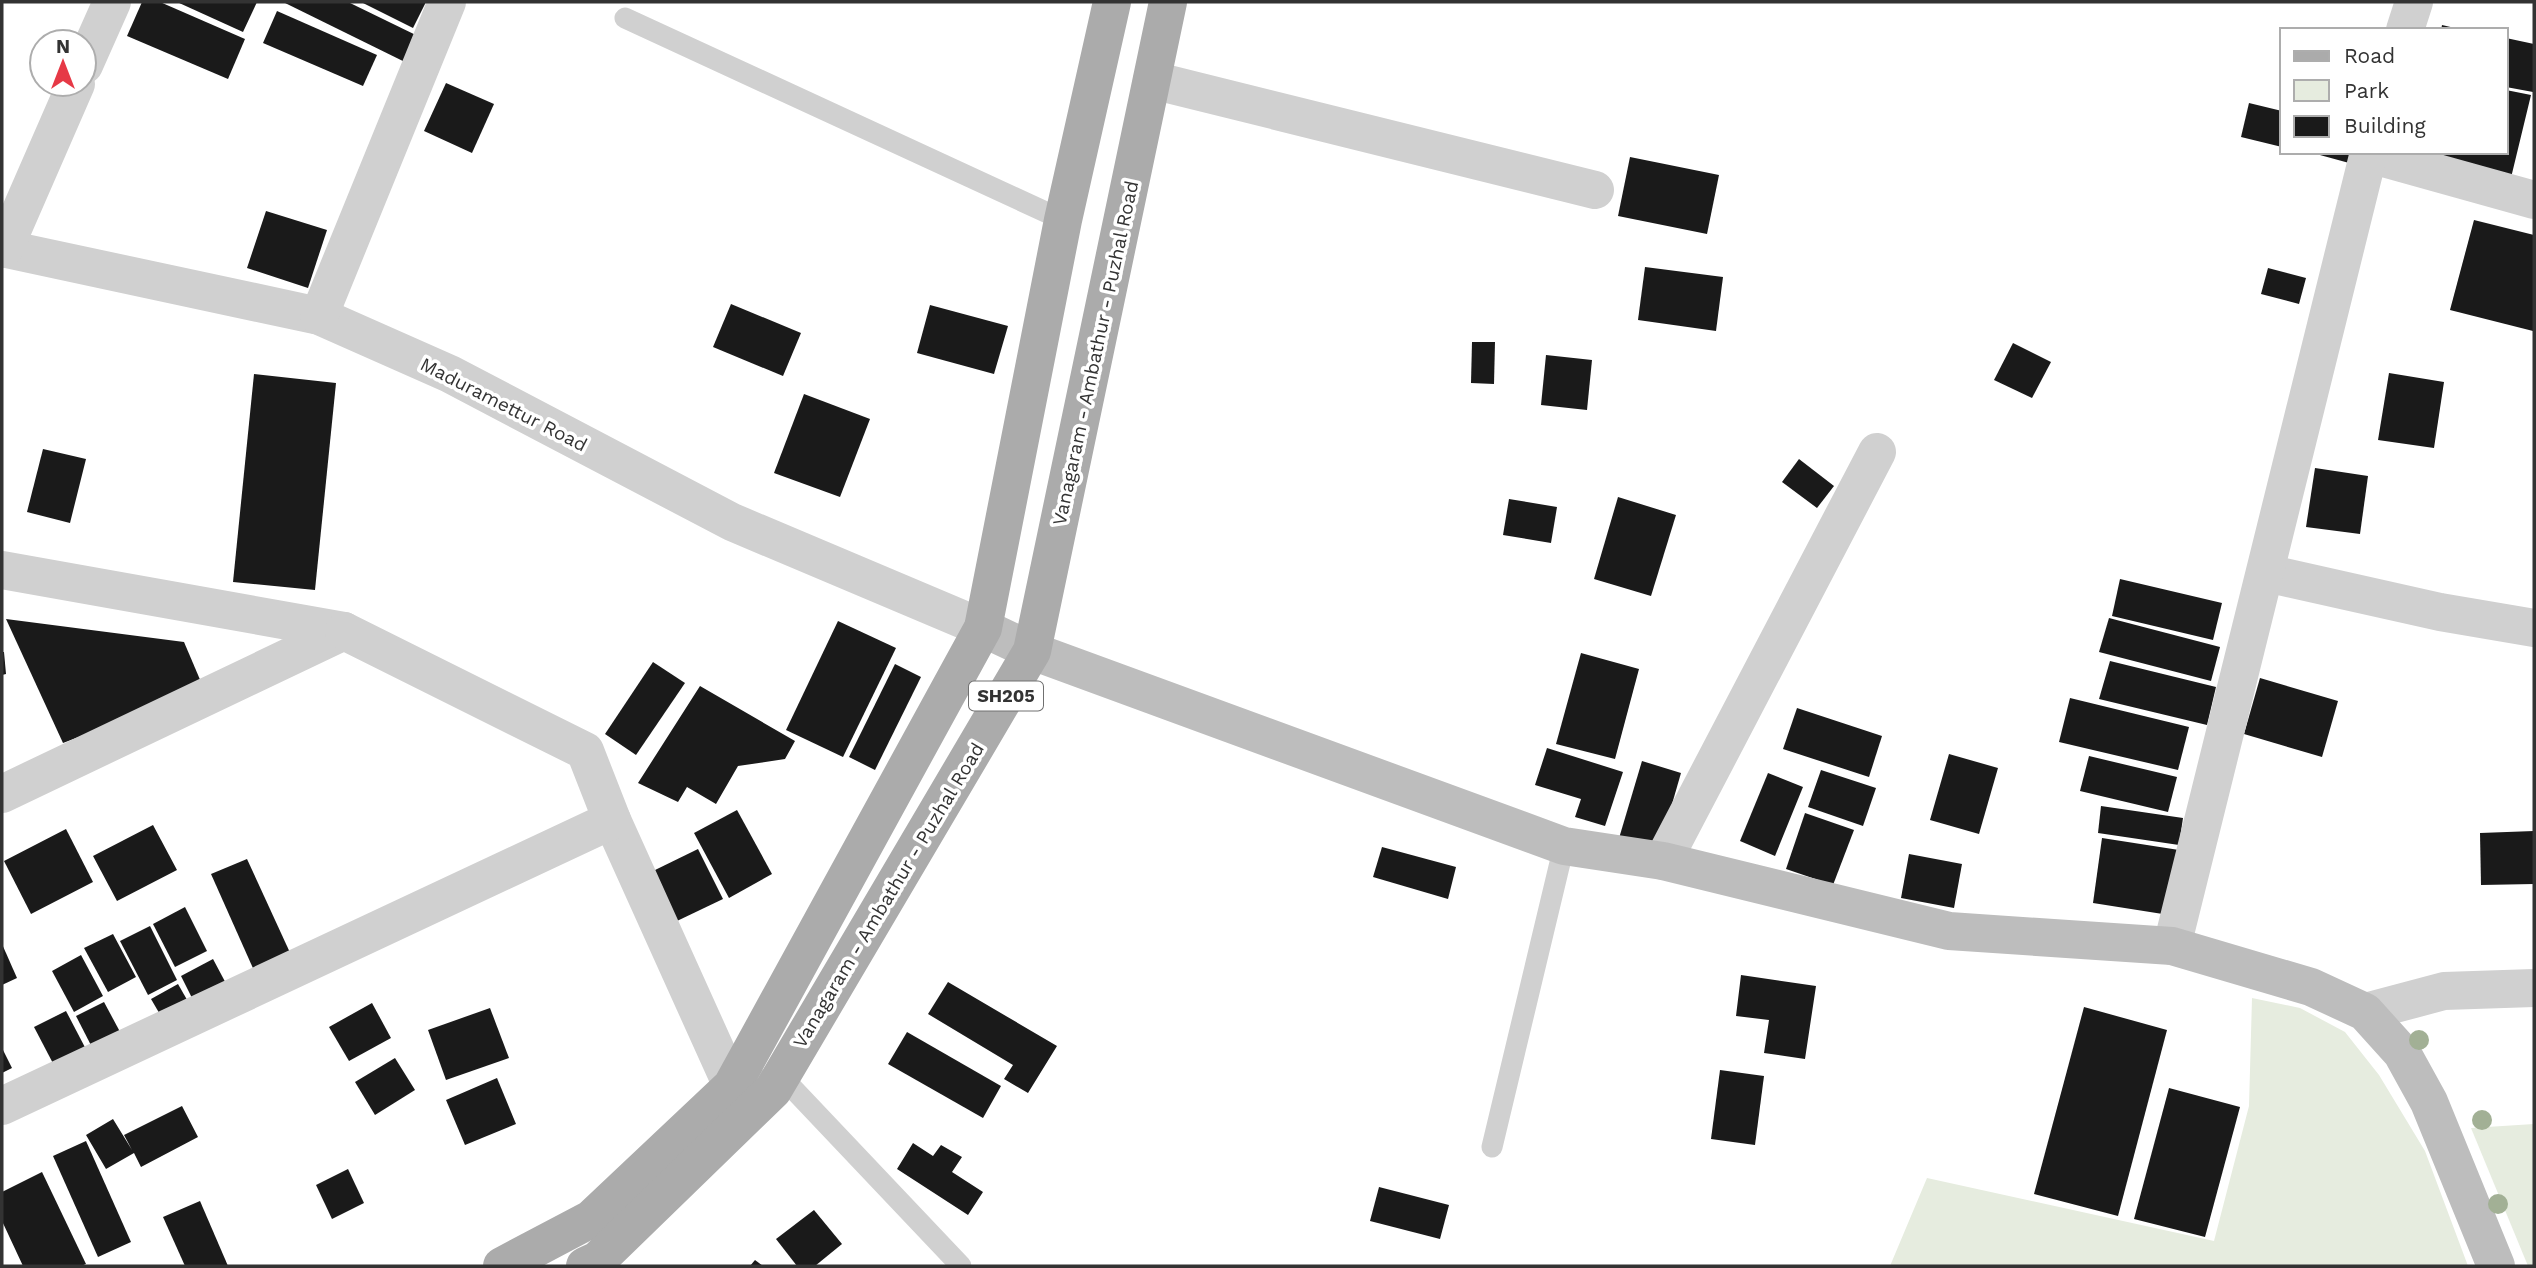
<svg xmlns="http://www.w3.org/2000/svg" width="2536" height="1268" viewBox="0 0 2536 1268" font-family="'Work Sans',sans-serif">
  <rect width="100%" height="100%" fill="#fff"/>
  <g fill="#e6ecdf">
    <polygon points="2252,998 2300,1008 2345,1032 2379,1075 2425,1151 2468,1266 1890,1266 1927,1178 2214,1241 2249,1106"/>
    <polygon points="2534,1124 2534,1266 2528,1266 2471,1128"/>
  </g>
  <g fill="#1a1a1a">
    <polygon points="142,2 160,2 245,39 228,79 127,36"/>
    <polygon points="177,2 257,2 243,32"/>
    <polygon points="283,2 348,2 424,39 411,65"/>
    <polygon points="361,2 426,2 413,28"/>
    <polygon points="277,11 377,55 363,86 263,43"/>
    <polygon points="2442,25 2459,29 2459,30 2441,30"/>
    <polygon points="2506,38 2534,44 2533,92 2506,87"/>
    <polygon points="446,83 494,104 472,153 424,131"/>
    <polygon points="2506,90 2531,95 2509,186 2411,152 2506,152"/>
    <polygon points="2249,103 2282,111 2282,147 2241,137"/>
    <polygon points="2309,152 2364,152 2360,166"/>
    <polygon points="1630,157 1719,175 1707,234 1618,216"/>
    <polygon points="266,211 327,230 308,288 247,268"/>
    <polygon points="2474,220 2534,235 2533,331 2450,310"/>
    <polygon points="1645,267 1723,277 1716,331 1638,320"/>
    <polygon points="2268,268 2306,278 2299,304 2261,294"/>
    <polygon points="731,304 801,333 783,376 713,347"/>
    <polygon points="930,305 1008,326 994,374 917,353"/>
    <polygon points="1472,342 1495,342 1494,384 1471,383"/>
    <polygon points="2013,343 2051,362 2032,398 1994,380"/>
    <polygon points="1546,355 1592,360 1587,410 1541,405"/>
    <polygon points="2389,373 2444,382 2434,448 2378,440"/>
    <polygon points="254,374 336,383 315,590 233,582"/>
    <polygon points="804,394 870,419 840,497 774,473"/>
    <polygon points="43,449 86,459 70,523 27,512"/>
    <polygon points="1799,459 1834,486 1817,508 1782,482"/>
    <polygon points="2315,468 2368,476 2360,534 2306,527"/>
    <polygon points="1618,497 1676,515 1651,596 1594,579"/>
    <polygon points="1509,499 1557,507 1551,543 1503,535"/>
    <polygon points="2120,579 2222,603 2213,640 2112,616"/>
    <polygon points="2109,618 2220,647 2211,681 2099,652"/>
    <polygon points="6,619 184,642 204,689 63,743"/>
    <polygon points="838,621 896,648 843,757 786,730"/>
    <polygon points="2,652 4,652 6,674 2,675"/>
    <polygon points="1581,653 1639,669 1615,759 1556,744"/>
    <polygon points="2110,661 2216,687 2207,725 2099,699"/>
    <polygon points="653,662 685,683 636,755 605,734"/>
    <polygon points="895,664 921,677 875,770 849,757"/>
    <polygon points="2260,678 2338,701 2322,757 2244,734"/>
    <polygon points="700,686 795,741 785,759 738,766 716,804 687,787 678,802 638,783"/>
    <polygon points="2070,698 2189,727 2178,770 2059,742"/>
    <polygon points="1797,708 1882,736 1869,777 1783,749"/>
    <polygon points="1547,748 1623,772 1605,826 1575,817 1581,799 1535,785"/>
    <polygon points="1949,754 1998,768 1979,834 1930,820"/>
    <polygon points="2089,756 2177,777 2168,812 2080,791"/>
    <polygon points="1642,761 1681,773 1657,856 1617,845"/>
    <polygon points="1821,770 1876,788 1863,826 1808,807"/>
    <polygon points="1768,773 1803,787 1775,856 1740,841"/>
    <polygon points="2101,806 2183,818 2179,845 2098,833"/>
    <polygon points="737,810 772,874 729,898 694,833"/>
    <polygon points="1805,813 1854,830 1833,885 1786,869"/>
    <polygon points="153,825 177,870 117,901 93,856"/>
    <polygon points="66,829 93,882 31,914 4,861"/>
    <polygon points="2534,831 2534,884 2481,885 2480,833"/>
    <polygon points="2102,838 2179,850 2169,915 2093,903"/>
    <polygon points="1382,847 1456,867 1448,899 1373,877"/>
    <polygon points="698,849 723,899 677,921 653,871"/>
    <polygon points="1909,854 1962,864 1954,908 1901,898"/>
    <polygon points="247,859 292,957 256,975 211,874"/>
    <polygon points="185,907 207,951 175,967 153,924"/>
    <polygon points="150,926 177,980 148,995 120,941"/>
    <polygon points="113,934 136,977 108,992 84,948"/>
    <polygon points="2,944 17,978 2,985"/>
    <polygon points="81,955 103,996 74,1012 52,971"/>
    <polygon points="213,959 230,991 197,1008 181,976"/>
    <polygon points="1741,975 1816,986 1805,1059 1764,1053 1769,1020 1736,1016"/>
    <polygon points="948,982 1057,1046 1028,1093 1004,1079 1013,1065 928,1014"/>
    <polygon points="178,984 194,1012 165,1023 151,999"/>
    <polygon points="104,1002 126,1043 97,1057 76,1016"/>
    <polygon points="372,1003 391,1038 349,1061 329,1027"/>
    <polygon points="2084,1007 2167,1030 2118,1216 2034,1194"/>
    <polygon points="490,1008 509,1058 446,1080 428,1030"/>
    <polygon points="66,1011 89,1055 57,1071 34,1027"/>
    <polygon points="907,1032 1001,1086 983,1118 888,1064"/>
    <polygon points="2,1048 12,1068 2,1073"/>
    <polygon points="395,1058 415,1090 375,1115 355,1082"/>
    <polygon points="1720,1070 1764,1076 1755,1145 1711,1139"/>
    <polygon points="497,1078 516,1124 465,1145 446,1100"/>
    <polygon points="2169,1088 2240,1107 2205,1237 2134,1219"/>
    <polygon points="182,1106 198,1137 141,1167 134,1153 106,1169 86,1135 113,1119 132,1150 124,1135"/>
    <polygon points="86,1141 131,1242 98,1257 53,1156"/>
    <polygon points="913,1143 933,1156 941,1145 962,1157 952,1172 983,1192 968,1215 897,1169"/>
    <polygon points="348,1169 364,1203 332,1219 316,1185"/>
    <polygon points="42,1172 86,1264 81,1266 23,1266 2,1221 2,1192"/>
    <polygon points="1379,1187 1449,1205 1440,1239 1370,1221"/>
    <polygon points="200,1201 228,1266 185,1266 163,1217"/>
    <polygon points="814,1210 842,1244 815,1266 797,1266 776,1239"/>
    <polygon points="755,1260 763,1266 750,1266"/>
  </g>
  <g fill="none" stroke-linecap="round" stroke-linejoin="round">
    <g stroke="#d0d0d0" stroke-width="21">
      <polyline points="625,18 1063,220"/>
      <polyline points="781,1076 961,1266"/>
      <polyline points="1492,1147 1564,846"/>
    </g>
    <g stroke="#d0d0d0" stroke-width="38">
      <polyline points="2405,30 2414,2"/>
      <polyline points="84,65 112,2"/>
      <polyline points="1152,80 1595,190"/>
      <polyline points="2369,154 2534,200"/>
      <polyline points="2,248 319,316 450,374 732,522 983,628"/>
      <polyline points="4,249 76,84"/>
      <polyline points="319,316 447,2"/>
      <polyline points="2,570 344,631 2,794"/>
      <polyline points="2266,573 2440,612 2534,628"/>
      <polyline points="612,820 732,1086 760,1089"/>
      <polyline points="1663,861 1877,452"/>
      <polyline points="2172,946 2369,152"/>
      <polyline points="2365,1012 2444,991 2534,988"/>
      <polyline points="2,1106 612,820 585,751 344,631"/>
    </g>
    <polyline stroke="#bdbdbd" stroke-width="38" points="983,628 1032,651 1564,846 1663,861 1949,931 2172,946 2311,987 2365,1012 2402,1053 2429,1102 2496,1266"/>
    <g stroke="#ababab" stroke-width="38">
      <polyline points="502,1266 591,1219 732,1086 983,628 1063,220 1112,2"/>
      <polyline points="585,1266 598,1260 773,1090 1032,651 1168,2"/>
    </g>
  </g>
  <g fill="#a2b095">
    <circle cx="2419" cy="1040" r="10"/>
    <circle cx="2482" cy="1120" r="10"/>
    <circle cx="2498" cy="1204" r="10"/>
  </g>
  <g text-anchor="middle" stroke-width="7" stroke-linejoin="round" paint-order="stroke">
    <rect fill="#fff" stroke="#707070" stroke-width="2" x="969" y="681.5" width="74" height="29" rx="5"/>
    <g font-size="18" font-weight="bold" fill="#333">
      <text x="1006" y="702">SH205</text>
    </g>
    <g font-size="19" fill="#333" stroke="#fff">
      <text transform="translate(1095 353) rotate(-78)" y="7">Vanagaram - Ambathur - Puzhal Road</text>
      <text transform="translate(504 404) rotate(27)" y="7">Maduramettur Road</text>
      <text transform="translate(888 895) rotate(-59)" y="7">Vanagaram - Ambathur - Puzhal Road</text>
    </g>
  </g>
  <rect width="2536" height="1268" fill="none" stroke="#333333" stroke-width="7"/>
  <rect x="2280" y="28" width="228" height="126" fill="#ffffff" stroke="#adadad" stroke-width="2"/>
  <rect x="2294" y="51" width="35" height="10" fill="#ababab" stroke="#adadad" stroke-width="2"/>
  <text x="2344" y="63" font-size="21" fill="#333333">Road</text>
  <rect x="2294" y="80" width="35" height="21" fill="#e6ecdf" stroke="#adadad" stroke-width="2"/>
  <text x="2344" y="98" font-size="21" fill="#333333">Park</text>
  <rect x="2294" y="116" width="35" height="21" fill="#1a1a1a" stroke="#adadad" stroke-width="2"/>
  <text x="2344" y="133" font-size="21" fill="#333333">Building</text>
  <g transform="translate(63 63)"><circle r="33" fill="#ffffff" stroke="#adadad" stroke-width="2"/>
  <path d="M0-5L12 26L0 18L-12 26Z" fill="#e63946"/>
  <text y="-10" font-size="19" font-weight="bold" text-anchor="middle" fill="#333333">N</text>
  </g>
</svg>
